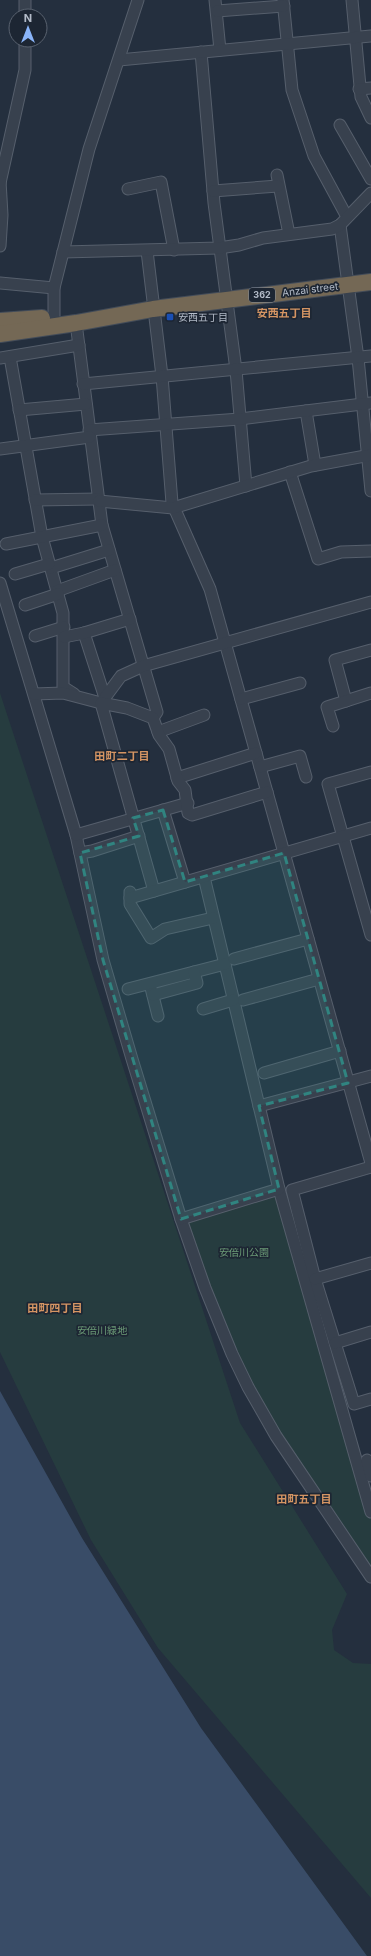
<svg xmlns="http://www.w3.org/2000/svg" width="371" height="1956" viewBox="0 0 371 1956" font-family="Inter,'Noto Sans JP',sans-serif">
  <rect width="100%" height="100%" fill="#242f3e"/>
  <g fill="#263c3f">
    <polygon points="0,693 240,1423 347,1594 332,1630 334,1650 353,1663 371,1664 371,1898 158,1648 91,1540 0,1352"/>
    <path d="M 272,1194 L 277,1199 L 360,1489 L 371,1518 L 371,1572 C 331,1511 285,1451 252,1386 C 225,1333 206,1276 184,1220 Z"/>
  </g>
  <polygon fill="#394c67" points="0,1391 82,1538 201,1728 367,1956 0,1956"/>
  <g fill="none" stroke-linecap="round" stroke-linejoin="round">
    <defs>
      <g id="minor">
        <polyline points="215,0 220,50"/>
        <polyline points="283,0 292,90 314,156 347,217"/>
        <polyline points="352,0 361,97 371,118"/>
        <polyline points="217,11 284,6"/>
        <polyline points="25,16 25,0"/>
        <polyline points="201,52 214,203 236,370 246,486"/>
        <polyline points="119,60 371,36"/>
        <polyline points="359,89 371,88"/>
        <polyline points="340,125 371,179"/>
        <polyline points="277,175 289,234"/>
        <polyline points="0,183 25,70 25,40"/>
        <polyline points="128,189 161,182 174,250"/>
        <polyline points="213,191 278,186"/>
        <polyline points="340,225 358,358 371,491"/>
        <polyline points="0,246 2,215 0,181"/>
        <polyline points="147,251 162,376 172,503 210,589 371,1163"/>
        <polyline points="63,252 219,248 239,245 263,238 332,229 340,225 371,193"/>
        <polyline points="0,283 54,288"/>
        <polyline points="54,318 54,288 89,149 138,0"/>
        <polyline points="76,323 102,525 157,712 153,718"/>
        <polyline points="10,357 42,537 63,613 63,687 74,694"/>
        <polyline points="0,358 79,345"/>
        <polyline points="83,384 371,356"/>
        <polyline points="19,410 86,404"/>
        <polyline points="306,411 315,465"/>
        <polyline points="89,430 240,419 371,403"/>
        <polyline points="0,449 90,437"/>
        <polyline points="290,472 318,559 341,552 371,551"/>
        <polyline points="35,500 98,499"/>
        <polyline points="99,501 173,508 311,466 371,455"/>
        <polyline points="6,544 102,525"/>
        <polyline points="51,568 109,550"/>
        <polyline points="15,574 49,564"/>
        <polyline points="0,583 76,835 103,960 132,1059 181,1219 205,1288 232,1354 248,1387 276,1436 371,1577"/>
        <polyline points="57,591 115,570"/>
        <polyline points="25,605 58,594"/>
        <polyline points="84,633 105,698"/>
        <polyline points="35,636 64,627"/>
        <polyline points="64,637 84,633 130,619"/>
        <polyline points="34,694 63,693 101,703 121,676 143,666 371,602"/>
        <polyline points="241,699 300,683"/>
        <polyline points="346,701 335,660 371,650"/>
        <polyline points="333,726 327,707 371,693"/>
        <polyline points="158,732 204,715"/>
        <polyline points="260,767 300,756 306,777"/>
        <polyline points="371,772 328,784 371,935"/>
        <polyline points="177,778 256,753"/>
        <polyline points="163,810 185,882"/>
        <polyline points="76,835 188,803"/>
        <polyline points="80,853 92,851 139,836"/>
        <polyline points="204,877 279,1189 371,1512"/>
        <polyline points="154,891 101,703 127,708 153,718 159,735 169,749 178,781 185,790 188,813 192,815 267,792"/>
        <polyline points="130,892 130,904 151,938 165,929 213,918"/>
        <polyline points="130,898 371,828"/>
        <polyline points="234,959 308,939"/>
        <polyline points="151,988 158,1016"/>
        <polyline points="128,989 225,964"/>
        <polyline points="153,995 197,983 194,972"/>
        <polyline points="243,1000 319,979"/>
        <polyline points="203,1009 233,1000"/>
        <polyline points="264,1073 340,1051"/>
        <polyline points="259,1106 371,1076"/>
        <polyline points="371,1167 292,1190 315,1279 354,1404 371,1399"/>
        <polyline points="181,1219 279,1189"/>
        <polyline points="315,1279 371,1263"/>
        <polyline points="335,1343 371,1332"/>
        <polyline points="367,1460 371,1476"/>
      </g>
      <g id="highway">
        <polyline points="0,321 42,318"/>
        <polyline points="0,334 76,323 153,309 371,282"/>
      </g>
    </defs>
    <use href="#minor" stroke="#565f6c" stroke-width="13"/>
    <use href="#highway" stroke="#434c59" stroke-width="18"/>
    <use href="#minor" stroke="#38414e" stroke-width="11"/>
    <use href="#highway" stroke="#746855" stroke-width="16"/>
  </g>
  <path fill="#308480" fill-opacity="0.2" stroke="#308480" stroke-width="3" stroke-dasharray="8 5" stroke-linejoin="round" d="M 163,810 L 185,882 L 284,853 L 348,1083 L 259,1106 L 279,1189 L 181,1219 L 103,960 L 80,853 L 139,836 L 133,818 Z"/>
  <rect fill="#1a4fb4" stroke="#1d2633" stroke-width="1.5" x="166" y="313" width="8" height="8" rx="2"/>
  <g text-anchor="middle" stroke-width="3.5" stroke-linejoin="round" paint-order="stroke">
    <rect fill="#1d2633" stroke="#878f9c" stroke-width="1" x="249" y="288" width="26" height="14" rx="3"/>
    <g font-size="9" font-weight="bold" fill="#b4bcc9">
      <text x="262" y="298">362</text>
    </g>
    <g font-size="10" fill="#b4bcc9" stroke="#1d2633">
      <text transform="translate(310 289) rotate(-7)" y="4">Anzai street</text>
    </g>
    <g font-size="10" fill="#b4bcc9" stroke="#1d2633" text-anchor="start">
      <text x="178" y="321">安西五丁目</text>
    </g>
    <g font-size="10" fill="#6b9a76" stroke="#1d2633">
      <text x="244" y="1256">安倍川公園</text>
      <text x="102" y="1334">安倍川緑地</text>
    </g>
    <g font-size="11" font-weight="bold" fill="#d59563" stroke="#1d2633">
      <text x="284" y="317">安西五丁目</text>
      <text x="122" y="760">田町二丁目</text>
      <text x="55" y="1312">田町四丁目</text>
      <text x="304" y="1503">田町五丁目</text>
    </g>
  </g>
  <g transform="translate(28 28)"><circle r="19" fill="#1d2633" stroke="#59626f"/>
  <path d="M0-3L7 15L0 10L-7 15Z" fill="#8ab4f8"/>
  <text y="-6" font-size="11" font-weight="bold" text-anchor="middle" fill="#b4bcc9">N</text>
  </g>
</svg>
